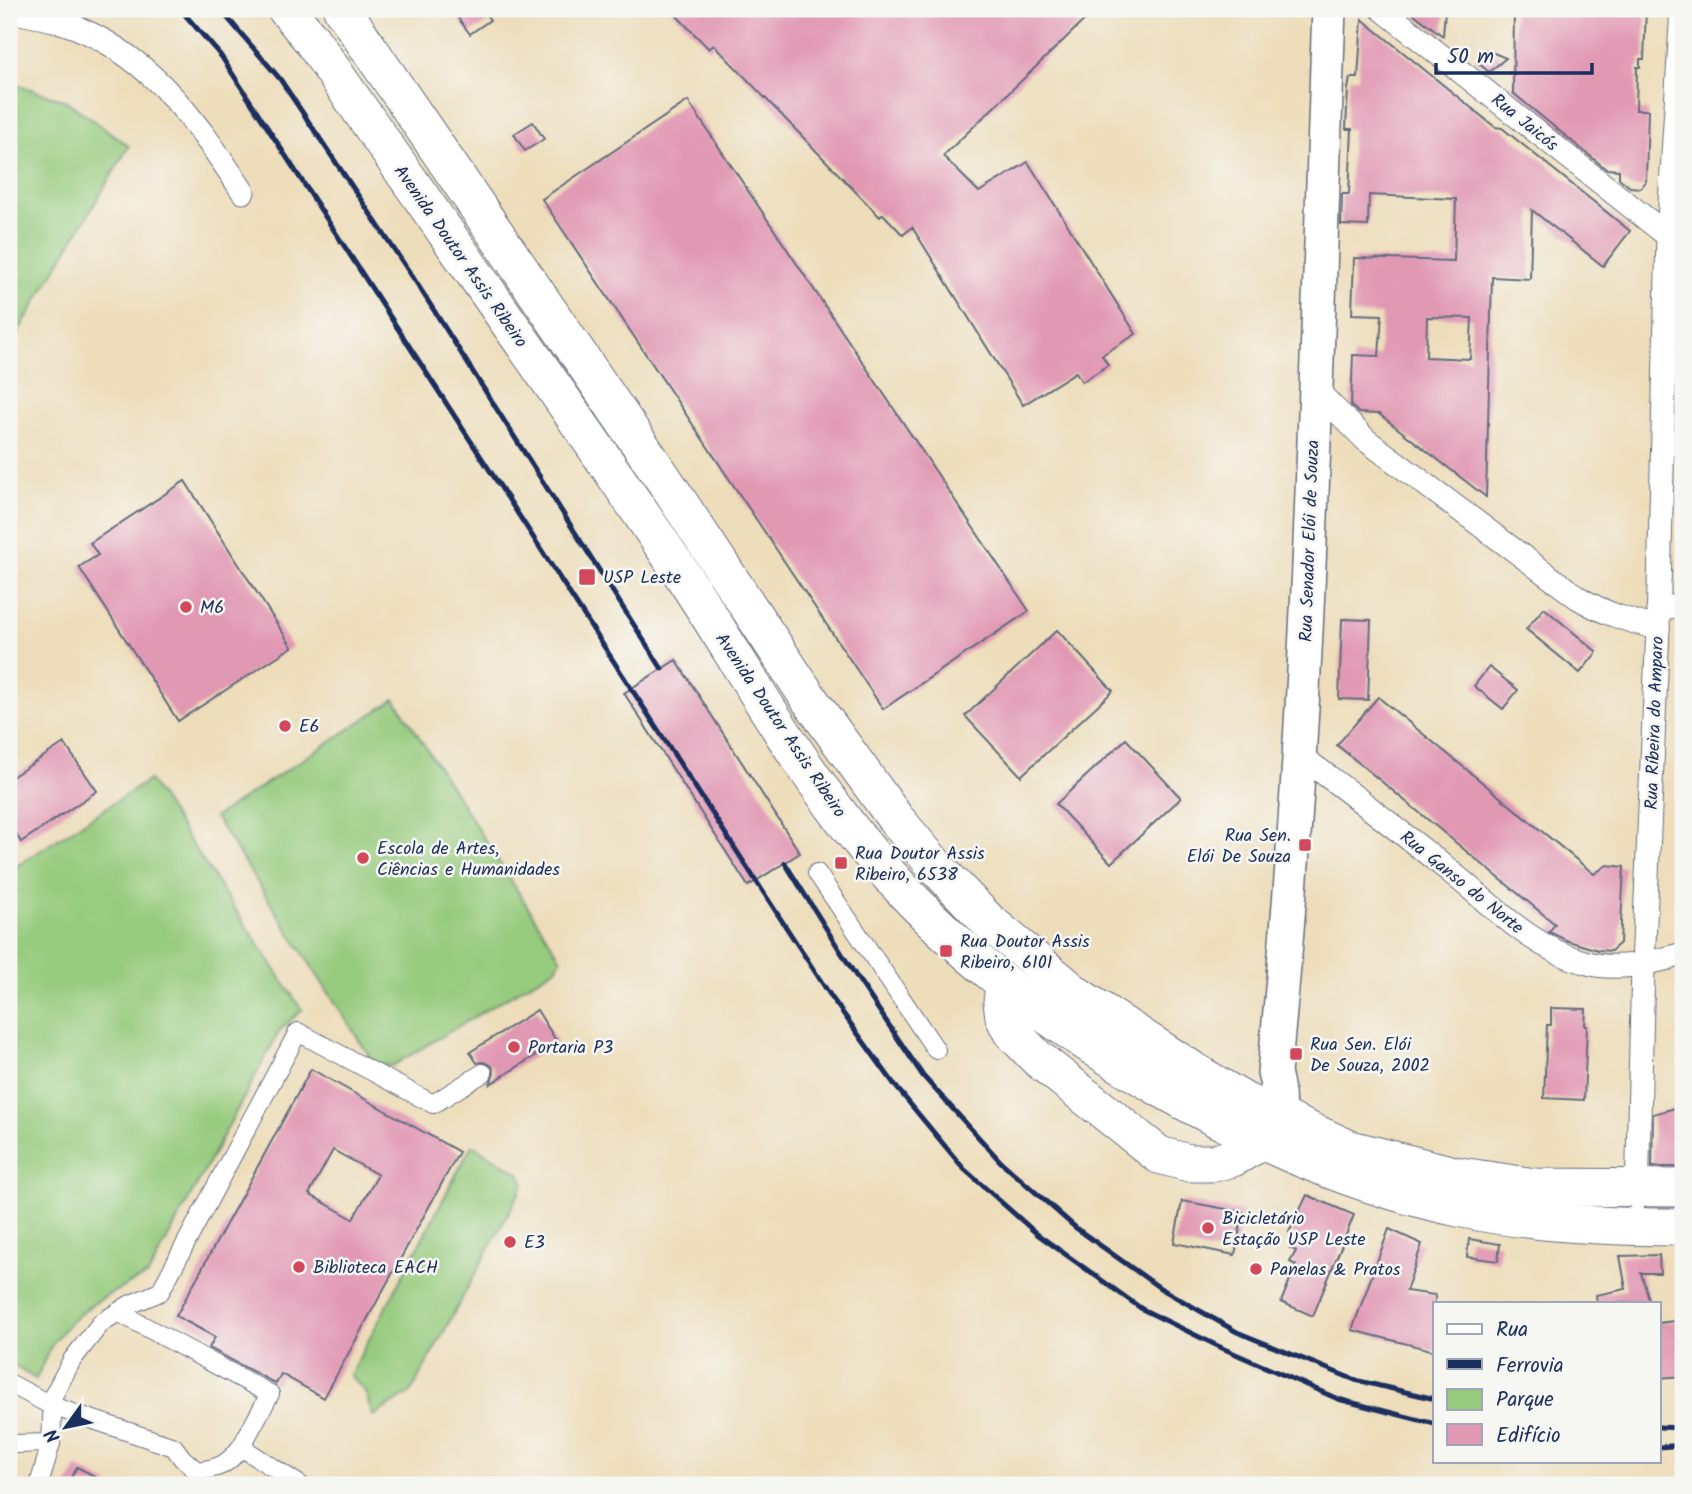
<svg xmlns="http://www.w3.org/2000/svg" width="1692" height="1494" viewBox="0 0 1692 1494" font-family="Kalam,sans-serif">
  <rect width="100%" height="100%" fill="#f6f6f2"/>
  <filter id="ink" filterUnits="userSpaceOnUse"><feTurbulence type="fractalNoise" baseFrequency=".0143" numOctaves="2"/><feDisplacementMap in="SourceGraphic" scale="14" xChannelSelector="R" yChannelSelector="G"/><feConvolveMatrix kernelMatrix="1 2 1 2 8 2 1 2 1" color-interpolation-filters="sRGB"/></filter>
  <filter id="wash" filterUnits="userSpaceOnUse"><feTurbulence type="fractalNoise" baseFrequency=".00686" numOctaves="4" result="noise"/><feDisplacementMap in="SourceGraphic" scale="28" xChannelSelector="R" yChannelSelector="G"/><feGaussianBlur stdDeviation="1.57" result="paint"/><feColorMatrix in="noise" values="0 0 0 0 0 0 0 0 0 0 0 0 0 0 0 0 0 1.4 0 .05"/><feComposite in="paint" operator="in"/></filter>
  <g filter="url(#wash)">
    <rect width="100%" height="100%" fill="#edddba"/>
    <g fill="#96cb7d" stroke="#587d6e" stroke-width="2">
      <polygon points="9,82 66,101 129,146 9,347"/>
      <polygon points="395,699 561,959 556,968 392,1066 374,1063 215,817"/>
      <path d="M 149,780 L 302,1010 L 280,1030 L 148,1275 C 111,1292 76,1309 53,1343 C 46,1354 42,1367 36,1379 L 9,1363 L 9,871 Z"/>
      <polygon points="472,1145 519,1173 524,1184 411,1392 373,1416 365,1392 350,1375"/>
    </g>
    <g id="blocks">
      <g fill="#e198b3" fill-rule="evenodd">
        <polygon points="451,9 482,9 490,20 470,34"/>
        <polygon points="670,9 1096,9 943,156 979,192 1028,162 1136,334 1102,355 1108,365 1082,382 1076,372 1023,405 912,227 903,235 883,214 880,217 714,45 709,49"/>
        <polygon points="1407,9 1445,9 1443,36"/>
        <polygon points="1514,9 1646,9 1644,59 1640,59 1640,67 1637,67 1636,110 1648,110 1646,181 1641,188 1630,187 1619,178 1619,170 1606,169 1513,93"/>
        <path d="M 1362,19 L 1495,127 L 1502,128 L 1630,231 L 1603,266 L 1532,210 L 1530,279 L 1492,277 L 1486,497 L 1379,414 L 1359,413 L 1351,406 L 1353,355 L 1379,356 L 1382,315 L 1352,314 L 1354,258 L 1454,261 L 1456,199 L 1369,195 L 1368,226 L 1341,225 L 1342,194 L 1349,194 L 1352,129 L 1346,129 L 1348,89 L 1350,78 L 1358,78 ZM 1427,317 L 1472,318 L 1470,359 L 1426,357 Z"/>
        <polygon points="1484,49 1506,58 1489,72 1477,62"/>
        <polygon points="688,101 1029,611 883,709 542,199"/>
        <polygon points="533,122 544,139 525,151 514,134"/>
        <polygon points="185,481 292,647 178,721 79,567 98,555 90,543"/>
        <polygon points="1544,608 1597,652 1580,673 1526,629"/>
        <polygon points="1342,619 1371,620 1368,700 1339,699"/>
        <polygon points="1057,630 1113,691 1021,776 965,716"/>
        <polygon points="676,660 800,853 748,886 624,693"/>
        <polygon points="1489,667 1518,690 1503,709 1474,686"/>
        <polygon points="1378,697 1594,874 1607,865 1624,867 1620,943 1611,951 1598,950 1568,941 1549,932 1555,924 1337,745"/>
        <polygon points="1126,739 1181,798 1111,863 1056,804"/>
        <polygon points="64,743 97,791 21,842 9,823 9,779"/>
        <polygon points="1551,1008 1586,1009 1585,1026 1587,1026 1584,1100 1544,1098 1547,1025 1551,1025"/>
        <polygon points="537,1010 557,1042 490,1084 494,1073 492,1066 483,1062 477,1063 470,1052"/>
        <path d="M 311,1069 L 459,1152 L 324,1398 L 281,1374 L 276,1384 L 209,1348 L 215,1337 L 176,1316 ZM 333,1150 L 378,1175 L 353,1219 L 309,1194 Z"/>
        <polygon points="1683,1106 1683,1167 1652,1167 1653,1114"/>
        <polygon points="1307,1195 1354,1215 1313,1316 1281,1302 1296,1265 1290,1262 1296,1251 1290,1248 1296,1235 1289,1232"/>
        <polygon points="1182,1201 1243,1212 1235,1255 1174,1243"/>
        <polygon points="1389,1229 1422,1244 1406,1291 1435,1295 1435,1351 1352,1330"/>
        <polygon points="1469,1239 1500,1244 1498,1261 1467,1257"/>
        <polygon points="1659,1255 1660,1273 1641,1273 1650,1303 1597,1303 1596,1295 1626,1289 1620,1256"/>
        <polygon points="1683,1320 1683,1376 1659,1378 1659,1323"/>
        <polygon points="77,1467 111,1485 67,1485"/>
      </g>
    </g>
  </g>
  <g filter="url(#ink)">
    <use href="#blocks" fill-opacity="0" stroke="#646c7e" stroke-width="2"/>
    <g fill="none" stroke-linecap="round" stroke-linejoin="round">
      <defs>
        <g id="pedestrian">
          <polyline points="817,873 936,1050"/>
          <polyline points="118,1312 270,1394 241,1447"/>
          <path d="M 9,1383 L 52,1406 L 174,1447 L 182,1458 L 197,1471 C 220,1468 227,1465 241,1447 L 300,1485"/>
          <polyline points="14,1444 51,1443"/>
          <polyline points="39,1485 51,1443 53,1396 72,1360 101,1323 129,1305 160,1292 298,1032 433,1104 483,1073"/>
        </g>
        <g id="minor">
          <polyline points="1382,9 1668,236"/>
          <path d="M 9,11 C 33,16 59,19 82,30 C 155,61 201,128 243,192"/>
          <path d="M 1315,389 L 1366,440 L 1577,597 C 1603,613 1628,621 1658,628"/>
          <polyline points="1658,609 1683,605"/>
          <path d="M 1300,756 C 1352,793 1402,833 1452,873 C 1493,906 1532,948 1584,962 C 1617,972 1651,963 1683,954"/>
          <polyline points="1637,1198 1643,966 1658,628 1668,236 1682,9"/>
        </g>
        <path id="secondary" d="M 1264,1137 C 1280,1112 1282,1102 1274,1073 C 1310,720 1316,363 1329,9"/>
        <g id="primary">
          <path d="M 286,9 L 311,39 C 433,216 558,390 678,568 C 740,661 794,761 865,847 C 949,949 1048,1023 1162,1089 C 1257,1143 1355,1187 1463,1209 C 1534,1224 1611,1227 1683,1227"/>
          <polyline points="342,9 663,478 810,700 895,818 937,868 988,921 1078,996 1194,1071 1244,1101 1350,1149 1454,1175 1535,1187 1683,1188"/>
          <polyline points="1004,985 1002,1002 1004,1017 1011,1031 1037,1058 1159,1155 1189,1163 1214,1163 1233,1158 1261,1142"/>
        </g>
      </defs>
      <use href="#pedestrian" stroke="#646c7e" stroke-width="20"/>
      <use href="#minor" stroke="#646c7e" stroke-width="25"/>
      <use href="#secondary" stroke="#646c7e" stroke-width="36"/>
      <use href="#primary" stroke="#646c7e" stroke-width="39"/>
      <use href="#pedestrian" stroke="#fff" stroke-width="18"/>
      <use href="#minor" stroke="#fff" stroke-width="23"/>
      <use href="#secondary" stroke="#fff" stroke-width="33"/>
      <use href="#primary" stroke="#fff" stroke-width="37"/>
      <g stroke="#1b2f5e" stroke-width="5">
        <polyline points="180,9 221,56 832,998 897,1088 964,1169 1037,1234 1142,1309 1222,1348 1338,1399 1435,1424"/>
        <polyline points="220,9 280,79 414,279 662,669"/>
        <polyline points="785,863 856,976 923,1076 1001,1162 1076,1228 1160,1288 1237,1332 1355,1380 1435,1399"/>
        <polyline points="1659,1427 1683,1428"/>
        <polyline points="1659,1447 1683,1445"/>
      </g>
    </g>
  </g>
  <g fill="#d1495b" stroke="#f6f6f2" stroke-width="2.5">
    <rect x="578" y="568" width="18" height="18" rx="3.5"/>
    <circle cx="186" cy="607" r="7"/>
    <circle cx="285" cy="726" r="7"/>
    <rect x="1298" y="838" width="14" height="14" rx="3.5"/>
    <circle cx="363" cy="858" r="7"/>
    <rect x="834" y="856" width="14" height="14" rx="3.5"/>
    <rect x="939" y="944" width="14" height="14" rx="3.5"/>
    <circle cx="514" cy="1047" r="7"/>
    <rect x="1289" y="1047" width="14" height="14" rx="3.5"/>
    <circle cx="1208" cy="1228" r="7"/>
    <circle cx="510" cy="1242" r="7"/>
    <circle cx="299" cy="1267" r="7"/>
    <circle cx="1256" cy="1269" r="7"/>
  </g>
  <g text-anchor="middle" stroke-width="5" stroke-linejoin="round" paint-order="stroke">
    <g font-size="18" fill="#1b2f5e" stroke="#f6f6f2">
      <text transform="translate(1525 122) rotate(39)" y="6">Rua Jaicós</text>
      <text transform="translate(461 256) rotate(55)" y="6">Avenida Doutor Assis Ribeiro</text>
      <text transform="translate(1309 541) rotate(-88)" y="6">Rua Senador Elói de Souza</text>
      <text transform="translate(1654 723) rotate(-88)" y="6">Rua Ríbeira do Amparo</text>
      <text transform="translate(781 725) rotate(56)" y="6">Avenida Doutor Assis Ribeiro</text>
      <text transform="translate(1462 882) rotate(39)" y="6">Rua Ganso do Norte</text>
    </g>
    <g font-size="18" fill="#1b2f5e" stroke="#f6f6f2" text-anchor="start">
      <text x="603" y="583">USP Leste</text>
      <text x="200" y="613">M6</text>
      <text x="299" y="732">E6</text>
      <text x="1291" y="841" text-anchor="end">Rua Sen.<tspan x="1291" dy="21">Elói De Souza</tspan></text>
      <text x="377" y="854">Escola de Artes,<tspan x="377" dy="21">Ciências e Humanidades</tspan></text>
      <text x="855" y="859">Rua Doutor Assis<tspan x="855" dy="21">Ribeiro, 6538</tspan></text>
      <text x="960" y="947">Rua Doutor Assis<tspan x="960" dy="21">Ribeiro, 6101</tspan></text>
      <text x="1310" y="1050">Rua Sen. Elói<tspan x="1310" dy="21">De Souza, 2002</tspan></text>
      <text x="528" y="1053">Portaria P3</text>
      <text x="1222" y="1224">Bicicletário<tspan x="1222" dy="21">Estação USP Leste</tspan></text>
      <text x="524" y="1248">E3</text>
      <text x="313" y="1273">Biblioteca EACH</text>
      <text x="1270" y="1275">Panelas &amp; Pratos</text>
    </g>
  </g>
  <rect width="1692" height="1494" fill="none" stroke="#f6f6f2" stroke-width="35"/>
  <rect x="1433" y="1302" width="228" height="161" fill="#f6f6f2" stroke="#9ea6b7" stroke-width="2"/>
  <rect x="1447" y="1324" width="35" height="10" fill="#ffffff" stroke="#9ea6b7" stroke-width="2"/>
  <text x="1496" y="1336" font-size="21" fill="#1b2f5e">Rua</text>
  <rect x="1447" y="1359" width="35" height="10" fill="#1b2f5e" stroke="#9ea6b7" stroke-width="2"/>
  <text x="1496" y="1372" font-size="21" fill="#1b2f5e">Ferrovia</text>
  <rect x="1447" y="1389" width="35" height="21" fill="#96cb7d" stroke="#9ea6b7" stroke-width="2"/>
  <text x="1496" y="1406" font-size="21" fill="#1b2f5e">Parque</text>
  <rect x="1447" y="1424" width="35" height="21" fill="#e198b3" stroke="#9ea6b7" stroke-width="2"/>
  <text x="1496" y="1442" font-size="21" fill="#1b2f5e">Edifício</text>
  <g transform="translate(66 1427) rotate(237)" stroke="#f6f6f2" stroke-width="5" paint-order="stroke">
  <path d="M0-5L12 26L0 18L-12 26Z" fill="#1b2f5e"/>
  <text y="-10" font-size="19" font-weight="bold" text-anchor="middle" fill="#1b2f5e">N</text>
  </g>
  <path d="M1436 63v10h156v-10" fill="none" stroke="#1b2f5e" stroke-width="3.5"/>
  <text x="1447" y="63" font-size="21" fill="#1b2f5e" stroke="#f6f6f2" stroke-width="5" paint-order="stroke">50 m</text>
</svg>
